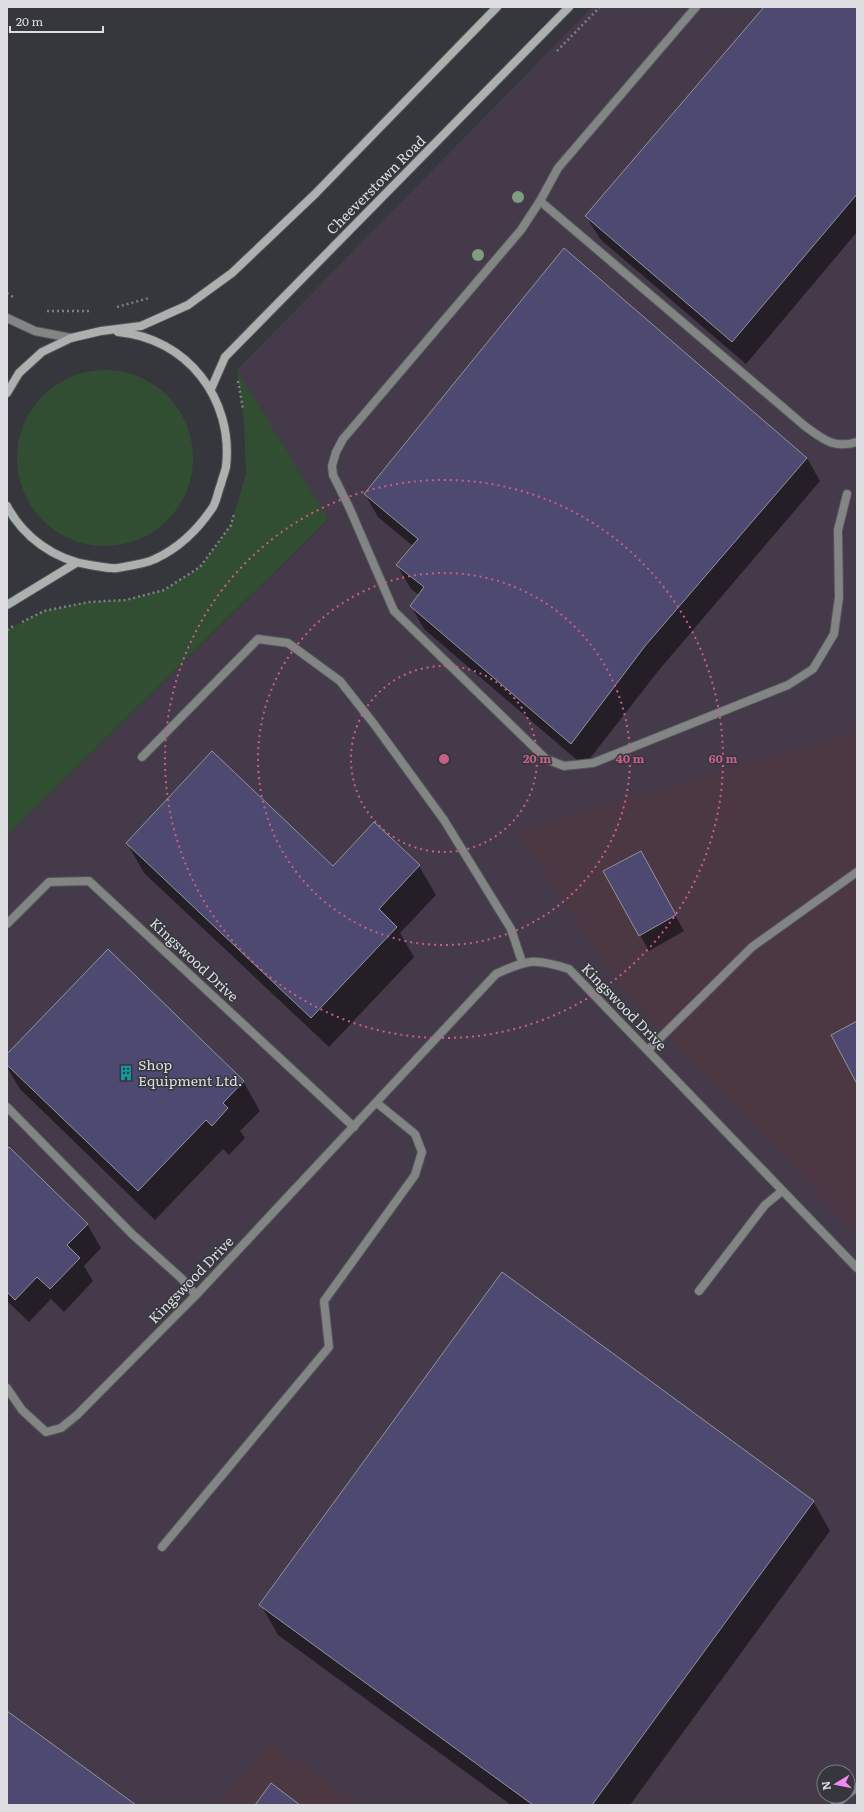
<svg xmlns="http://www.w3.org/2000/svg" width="864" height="1812" viewBox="0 0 864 1812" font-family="Literata,serif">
  <rect width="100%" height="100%" fill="#35373c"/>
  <path fill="#453a49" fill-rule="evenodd" d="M 592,7 L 857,7 L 857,1805 L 7,1805 L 7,836 L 328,520 L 237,370 ZM 824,1772 L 848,1772 L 848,1796 L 824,1796 Z"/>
  <g fill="#4b3842">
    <polygon points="857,731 857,1235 619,985 516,830"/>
    <polygon points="269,1740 360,1805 219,1805"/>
  </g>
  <g fill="#324e32">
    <polygon points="237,370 328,519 7,836 7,630 44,611 89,602 126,600 164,590 200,567 231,525 246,474 244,422"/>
    <circle cx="105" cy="458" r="88"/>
  </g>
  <g fill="#0007">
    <polygon points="765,7 857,7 857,232 746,364 600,239 586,216"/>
    <polygon points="807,458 820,481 659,670 584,766 424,629 411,606 419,595 411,589 397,565 413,546 378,517 365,494"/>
    <polygon points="127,843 333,867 419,866 436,895 400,933 414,957 329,1047 144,873"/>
    <polygon points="649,868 684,931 649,951 640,935"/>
    <polygon points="7,1056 243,1081 260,1111 240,1131 245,1138 229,1155 223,1149 155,1220 20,1089 7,1067"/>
    <polygon points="7,1151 87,1224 101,1248 84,1266 93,1281 64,1312 51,1299 29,1322 7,1301"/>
    <polygon points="813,1501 830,1531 630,1805 511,1805 278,1635 261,1605"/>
  </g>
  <g fill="#4d4971" stroke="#939299">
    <polygon points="764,7 857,7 857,194 732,342 585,216"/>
    <polygon points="564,248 807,458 645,646 571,744 410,606 424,587 396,565 418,539 364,494"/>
    <polygon points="212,751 333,866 374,822 420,865 379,909 397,927 311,1018 126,843"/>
    <polygon points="641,851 676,915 639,936 603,871"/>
    <polygon points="108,949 244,1081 223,1103 228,1108 212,1126 206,1120 138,1191 7,1065 7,1054"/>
    <polygon points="857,1021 857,1084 831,1035"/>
    <polygon points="9,1147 88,1224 67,1245 80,1258 50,1289 37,1277 15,1300 7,1292 7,1149"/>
    <polygon points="502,1272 814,1501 592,1805 533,1805 259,1605"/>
    <polygon points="7,1711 136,1805 7,1805"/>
    <polygon points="271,1783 300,1805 255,1805"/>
  </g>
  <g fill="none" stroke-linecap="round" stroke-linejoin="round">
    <defs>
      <g id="lane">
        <polyline points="696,7 558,168 540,201 521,230 343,439 336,452 332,466 333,475 349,507 394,611 546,759 564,766 593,763 788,685 813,669 834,634 839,597 838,530 847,494"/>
        <path d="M 540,201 L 806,427 C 824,440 834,449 857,442"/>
        <polyline points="7,318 35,331 71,338"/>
        <polyline points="142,757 258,639 288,643 340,681 374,724 444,820 511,929 522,962"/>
        <polyline points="7,924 49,882 89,881 354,1127"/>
        <polyline points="648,1050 752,947 857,872"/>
        <polyline points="7,1107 132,1234 181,1278 196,1295"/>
        <polyline points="699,1291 765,1205 782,1191"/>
        <polyline points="7,1388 22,1410 46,1432 61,1428 77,1415"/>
        <polyline points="162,1547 329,1347 324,1301 415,1175 422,1152 415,1134 377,1103"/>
      </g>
      <g id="street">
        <path d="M 77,1415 L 196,1295 L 496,974 C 529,959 535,958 569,969 L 857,1268"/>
        <polyline points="848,1794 857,1787"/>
        <polyline points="835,1805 846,1796"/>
      </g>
      <g id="secondary">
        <polyline points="211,389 225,357 569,7"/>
        <polyline points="7,393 19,373 42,352 71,338 101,331 141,326 188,305 232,273 315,194 497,7"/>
        <path d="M 7,506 C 23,537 55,560 90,565 C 98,566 108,569 117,568 C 128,566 145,564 155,559 C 179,548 199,528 213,507 C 217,500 218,491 221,484 C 222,479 225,472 226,467 C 234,399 187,338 118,332"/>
        <polyline points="7,605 76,563"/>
      </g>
    </defs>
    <use href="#lane" stroke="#53555a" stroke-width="10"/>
    <use href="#street" stroke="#53555a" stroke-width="10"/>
    <use href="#secondary" stroke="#53555a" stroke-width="10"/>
    <g stroke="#7e8084" stroke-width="2.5" stroke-dasharray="2 3" stroke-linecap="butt">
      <polyline points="557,51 600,7"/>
      <polyline points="7,293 13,297"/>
      <polyline points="117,307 149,298"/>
      <polyline points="47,311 92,311"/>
      <polyline points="238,381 243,409"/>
      <polyline points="22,622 44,611 89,602 126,600 164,590 200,567 231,525 234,514"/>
      <polyline points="7,630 15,625"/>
    </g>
    <use href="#lane" stroke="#828584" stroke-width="8"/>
    <use href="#street" stroke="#828584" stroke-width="8"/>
    <use href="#secondary" stroke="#acb1b0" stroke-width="8"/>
  </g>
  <g fill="#7f9e81">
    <circle cx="518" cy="197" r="6"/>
    <circle cx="478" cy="255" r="6"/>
  </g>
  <g fill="none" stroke="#cb5d8a" stroke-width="2" stroke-dasharray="2 4">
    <circle cx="444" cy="759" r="93"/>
    <circle cx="444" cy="759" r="186"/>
    <circle cx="444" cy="759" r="279"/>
  </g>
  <defs>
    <symbol id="building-bare" viewBox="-9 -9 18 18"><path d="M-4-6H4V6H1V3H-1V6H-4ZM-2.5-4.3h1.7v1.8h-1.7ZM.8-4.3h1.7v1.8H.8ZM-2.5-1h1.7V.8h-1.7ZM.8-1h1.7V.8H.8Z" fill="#0f9aa8" stroke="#35373c" stroke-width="2.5" paint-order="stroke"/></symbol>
  </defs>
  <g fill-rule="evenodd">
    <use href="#building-bare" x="115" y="1062" width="22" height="22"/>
  </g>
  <g text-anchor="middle" stroke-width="3" stroke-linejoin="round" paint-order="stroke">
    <g font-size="14" fill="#dddde1" stroke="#35373c">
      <text transform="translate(376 185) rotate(-45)" y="5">Cheeverstown Road</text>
      <text transform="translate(194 960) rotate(43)" y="5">Kingswood Drive</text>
      <text transform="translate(624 1007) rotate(46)" y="5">Kingswood Drive</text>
      <text transform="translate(191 1280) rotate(-46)" y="5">Kingswood Drive</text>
    </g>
    <g font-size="14" fill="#dddde1" stroke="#35373c" text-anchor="start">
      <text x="138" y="1070">Shop<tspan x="138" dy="16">Equipment Ltd.</tspan></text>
    </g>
  </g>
  <circle cx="444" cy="759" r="6" fill="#cb5d8a" stroke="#35373c" stroke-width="2"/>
  <g font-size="12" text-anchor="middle" font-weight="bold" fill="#cb5d8a" stroke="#35373c" stroke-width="3" stroke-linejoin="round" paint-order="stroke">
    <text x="537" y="763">20 m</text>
    <text x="630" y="763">40 m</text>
    <text x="723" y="763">60 m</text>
  </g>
  <rect width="864" height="1812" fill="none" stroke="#dddde1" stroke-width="16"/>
  <g transform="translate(836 1784) rotate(260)"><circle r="19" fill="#35373c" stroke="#78797e"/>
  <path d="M0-3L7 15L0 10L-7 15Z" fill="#f38af2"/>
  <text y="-6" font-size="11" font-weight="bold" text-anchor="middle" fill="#dddde1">N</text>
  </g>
  <path d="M10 26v6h93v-6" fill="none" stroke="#dddde1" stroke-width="2"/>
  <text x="16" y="26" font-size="12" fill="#dddde1" stroke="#35373c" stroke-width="3" paint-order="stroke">20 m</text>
</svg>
